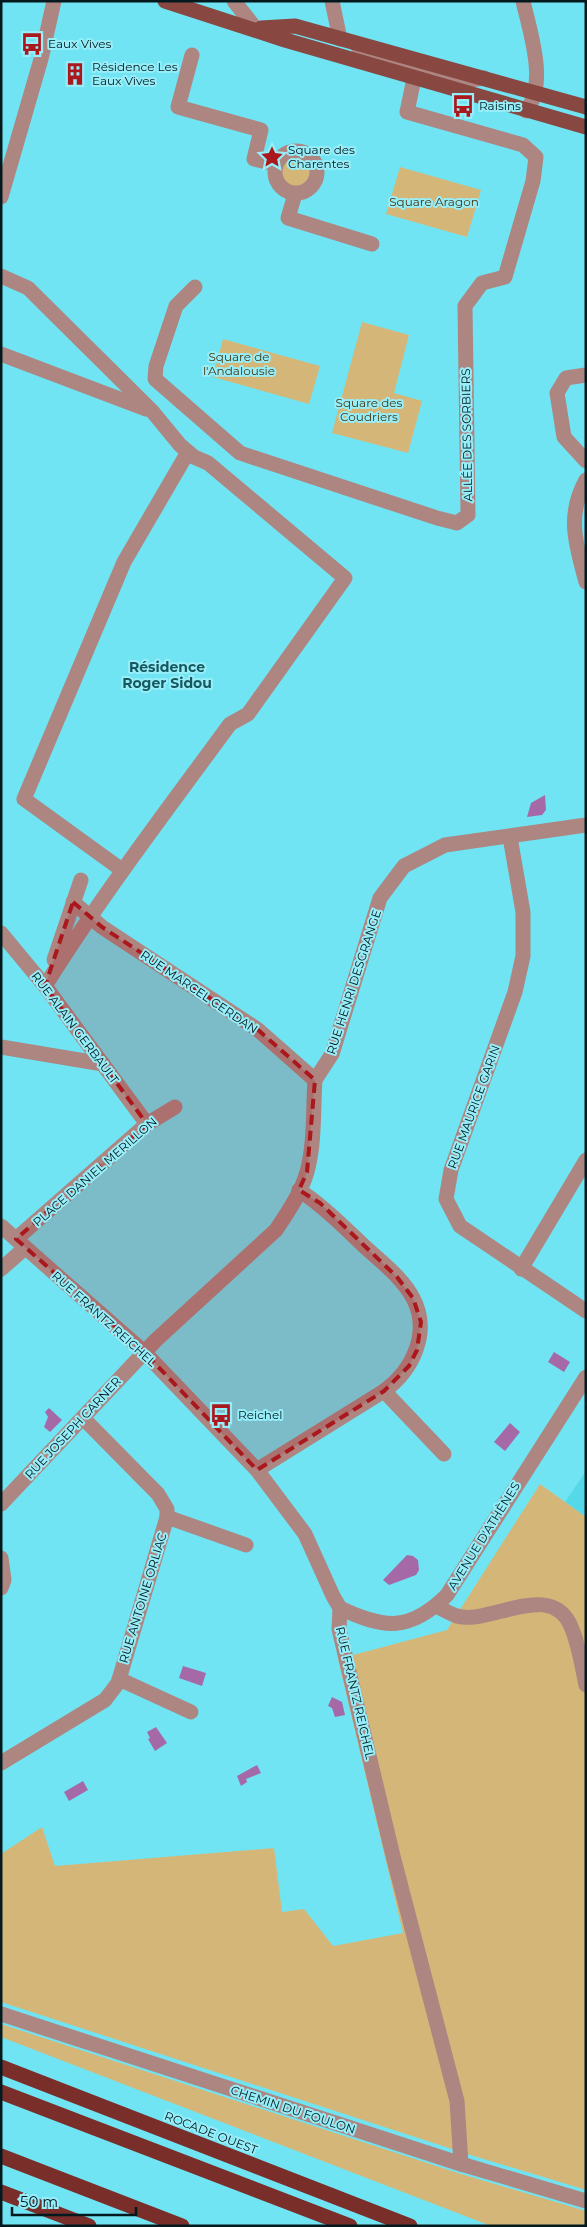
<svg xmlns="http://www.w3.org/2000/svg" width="587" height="2227" viewBox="0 0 587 2227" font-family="Montserrat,sans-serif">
  <rect width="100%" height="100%" fill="#71e4f3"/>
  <polygon fill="#55d9e9" points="586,1471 586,1517 565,1502"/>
  <g fill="#d4b778">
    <circle cx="296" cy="172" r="15"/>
    <polygon points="400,167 481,190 467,237 386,214"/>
    <polygon points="362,322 409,335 394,393 422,401 408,453 332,433"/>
    <polygon points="223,339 320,366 309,404 213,377"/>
    <polygon points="540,1484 586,1517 586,2190 464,2153 1,2002 1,1854 42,1827 55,1866 274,1848 282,1912 304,1909 333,1946 403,1933 338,1659 447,1630"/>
    <polygon points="1,2024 458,2173 586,2211 586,2226 491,2226 1,2037"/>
  </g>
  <g fill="#a669a7">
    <polygon points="545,795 546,810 542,815 527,817 531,803"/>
    <polygon points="554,1352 570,1362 564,1372 548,1362"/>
    <polygon points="49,1408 62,1420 50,1432 44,1427 48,1417 45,1412"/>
    <polygon points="510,1423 520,1432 505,1451 494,1442"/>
    <polygon points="407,1555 413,1556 418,1560 419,1570 416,1575 389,1585 383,1580"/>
    <polygon points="183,1666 206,1673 202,1686 179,1678"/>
    <polygon points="332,1697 342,1702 345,1715 335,1717 332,1708 328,1706"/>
    <polygon points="156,1727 167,1743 155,1751 148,1739 150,1738 147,1732"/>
    <polygon points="257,1765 261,1773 246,1779 247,1782 241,1786 237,1776"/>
    <polygon points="83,1781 88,1790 69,1801 64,1792"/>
  </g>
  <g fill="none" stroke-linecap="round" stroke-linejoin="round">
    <g stroke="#ad8682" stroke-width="15">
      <polyline points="234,1 256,29"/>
      <polyline points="332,1 340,39"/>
      <path d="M 523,1 C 530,32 548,84 526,111"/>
      <polyline points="356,44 363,53 457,82 484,78"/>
      <polyline points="192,55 178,107 261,130 254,159 276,164"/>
      <circle cx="296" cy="172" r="21"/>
      <polyline points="295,194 288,218 372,244"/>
      <polyline points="1,197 41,59 54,1"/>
      <path d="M 1,276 L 28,288 L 152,411 L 180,445 L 194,457 L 208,463 L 345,578 L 248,714 L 230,724 C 167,810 102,895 45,986"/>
      <polyline points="195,287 176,306 156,366 155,379 240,453 437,518 457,523 468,515 465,306 482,283 505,277 533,181 536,157 523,145 407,112 416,69"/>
      <polyline points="1,354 146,409"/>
      <polyline points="586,375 566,378 557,393 564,437 586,461"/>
      <path d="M 586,480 C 566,516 576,545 586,582"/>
      <polyline points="510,837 523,912 523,956 515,992 451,1170 446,1199 460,1226 586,1311"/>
      <polyline points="122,870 24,799 124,562 188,452"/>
      <polyline points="1,933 45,986 147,1124"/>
      <polyline points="54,960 81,880"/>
      <polyline points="1,1047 103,1064"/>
      <polyline points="315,1080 332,1054 380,898 404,866 445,845 586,825"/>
      <polyline points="1,1226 144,1352 257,1470 305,1534 333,1596 340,1608 339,1629 356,1701 393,1856 457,2101 461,2164"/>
      <polyline points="16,1239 147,1124 175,1107"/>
      <polyline points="1,1269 25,1248"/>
      <polyline points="521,1269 586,1160"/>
      <polyline points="384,1391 444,1454"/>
      <path d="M 257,1470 L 384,1391 C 413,1370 431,1332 413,1298 C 402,1277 380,1261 363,1245 C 342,1225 323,1206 299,1190"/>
      <path d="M 1,1504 L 156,1340 L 276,1230 C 288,1212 301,1193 307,1172 C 315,1143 313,1109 315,1080 L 257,1029 L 102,927 L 73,902"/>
      <polyline points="167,1517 246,1545"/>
      <polyline points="1,1558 4,1580 1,1588"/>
      <path d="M 436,1606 C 443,1609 450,1614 457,1616 C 489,1626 553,1577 572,1629 C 579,1646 582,1667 586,1685"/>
      <path d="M 340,1608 C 384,1629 410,1632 447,1595 L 586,1377"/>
      <polyline points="119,1679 191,1712"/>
      <polyline points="1,1763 105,1700 118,1683 167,1517 167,1509 158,1494 83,1418"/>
      <polyline points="1,2014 461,2164 586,2201"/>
    </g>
    <g stroke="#884741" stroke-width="15">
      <polyline points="165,1 285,40 586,127"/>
      <polyline points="261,28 295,26 586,107"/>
    </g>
    <g stroke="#792e2a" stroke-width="15">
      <polyline points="1,2067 410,2226"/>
      <polyline points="1,2092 350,2226"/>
      <polyline points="1,2156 182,2226"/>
      <polyline points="1,2192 89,2226"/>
    </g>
  </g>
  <path fill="#aa171c" fill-opacity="0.2" stroke="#aa171c" stroke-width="4" stroke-dasharray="10 6" stroke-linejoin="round" d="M 73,902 L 102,927 L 257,1029 L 315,1080 L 307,1172 L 299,1190 L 320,1203 L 397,1277 L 413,1298 L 421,1322 L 417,1350 L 409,1366 L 384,1391 L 257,1470 L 144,1352 L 16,1239 L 147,1124 L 45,986 Z"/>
  <defs>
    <symbol id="bus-bare" viewBox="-9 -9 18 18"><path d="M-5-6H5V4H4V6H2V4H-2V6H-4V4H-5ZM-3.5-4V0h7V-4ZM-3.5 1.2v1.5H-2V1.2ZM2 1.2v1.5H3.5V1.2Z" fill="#aa171c" stroke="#97eef9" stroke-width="2.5" paint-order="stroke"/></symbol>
    <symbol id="building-bare" viewBox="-9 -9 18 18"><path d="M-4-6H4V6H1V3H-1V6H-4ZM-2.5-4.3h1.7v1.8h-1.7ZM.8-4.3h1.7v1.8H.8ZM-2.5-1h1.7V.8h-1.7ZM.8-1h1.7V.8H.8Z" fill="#aa171c" stroke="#97eef9" stroke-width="2.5" paint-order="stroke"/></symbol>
    <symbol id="sight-bare" viewBox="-9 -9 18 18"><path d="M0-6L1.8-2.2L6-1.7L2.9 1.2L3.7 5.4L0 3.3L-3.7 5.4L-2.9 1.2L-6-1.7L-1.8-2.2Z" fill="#aa171c" stroke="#97eef9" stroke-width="2.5" paint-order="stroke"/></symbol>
  </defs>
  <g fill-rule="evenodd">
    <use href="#bus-bare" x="16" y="28" width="32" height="32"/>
    <use href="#building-bare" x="59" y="58" width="32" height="32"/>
    <use href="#bus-bare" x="447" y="90" width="32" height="32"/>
    <use href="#sight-bare" x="256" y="141" width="32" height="32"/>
    <use href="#bus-bare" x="205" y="1399" width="32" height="32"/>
  </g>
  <g text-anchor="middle" stroke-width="4" stroke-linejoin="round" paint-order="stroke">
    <g font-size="12" fill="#021a1e" stroke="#97eef9" text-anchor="start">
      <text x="48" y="48">Eaux Vives</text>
      <text x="92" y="71">Résidence Les<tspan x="92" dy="14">Eaux Vives</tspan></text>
      <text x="479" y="110">Raisins</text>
      <text x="288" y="154">Square des<tspan x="288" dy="14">Charentes</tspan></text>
      <text x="238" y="1419">Reichel</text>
    </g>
    <g font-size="12" fill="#453611" stroke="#97eef9">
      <text x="434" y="206">Square Aragon</text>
      <text x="239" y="361">Square de<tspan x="239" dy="14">l'Andalousie</tspan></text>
      <text x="369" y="407">Square des<tspan x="369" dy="14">Coudriers</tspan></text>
    </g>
    <g font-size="12" fill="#021a1e" stroke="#97eef9">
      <text transform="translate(467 435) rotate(-91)" y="4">ALLÉE DES SORBIERS</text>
      <text transform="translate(354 982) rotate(-72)" y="4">RUE HENRI DESGRANGE</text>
      <text transform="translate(199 992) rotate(34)" y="4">RUE MARCEL CERDAN</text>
      <text transform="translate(75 1028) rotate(53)" y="4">RUE ALAIN GERBAULT</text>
      <text transform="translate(474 1107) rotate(-70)" y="4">RUE MAURICE GARIN</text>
      <text transform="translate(95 1172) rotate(-41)" y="4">PLACE DANIEL MERILLON</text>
      <text transform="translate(104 1319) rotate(42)" y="4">RUE FRANTZ REICHEL</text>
      <text transform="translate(73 1428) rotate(-47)" y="4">RUE JOSEPH CARNER</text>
      <text transform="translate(484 1536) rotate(-58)" y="4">AVENUE D'ATHÈNES</text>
      <text transform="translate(143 1598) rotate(-73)" y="4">RUE ANTOINE ORLIAC</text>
      <text transform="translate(355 1693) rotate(77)" y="4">RUE FRANTZ REICHEL</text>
      <text transform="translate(293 2110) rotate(18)" y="4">CHEMIN DU FOULON</text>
      <text transform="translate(211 2133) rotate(21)" y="4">ROCADE OUEST</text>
    </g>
    <g font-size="14" font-weight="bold" fill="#17585f" stroke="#97eef9">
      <text x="167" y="672">Résidence<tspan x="167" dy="16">Roger Sidou</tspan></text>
    </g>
  </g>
  <rect width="587" height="2227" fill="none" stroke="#021a1e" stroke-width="5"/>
  <path d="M12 2207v8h124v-8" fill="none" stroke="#021a1e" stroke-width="2.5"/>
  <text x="20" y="2207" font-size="15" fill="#021a1e" stroke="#97eef9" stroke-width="4" paint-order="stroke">50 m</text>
</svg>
